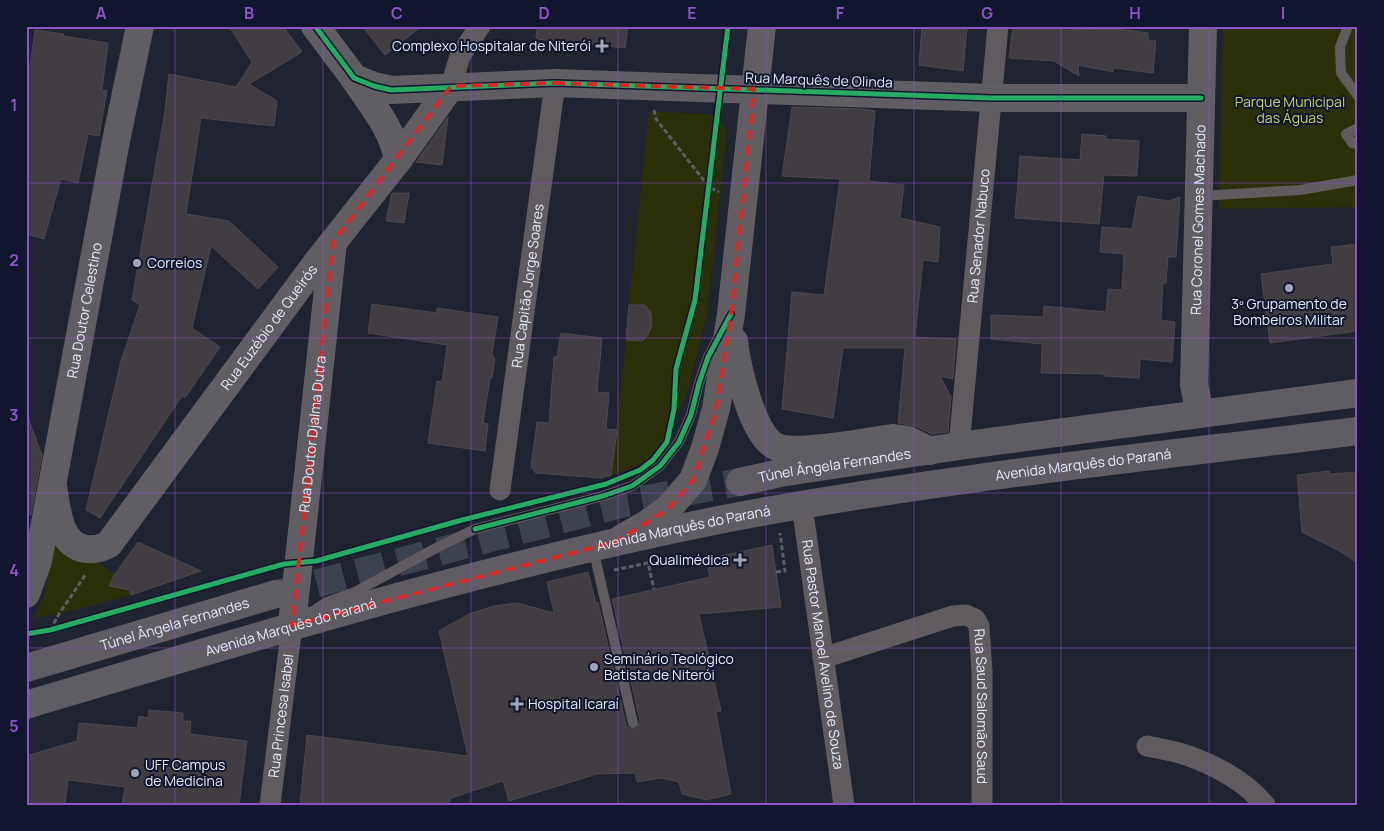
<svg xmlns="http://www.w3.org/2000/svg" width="1384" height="831" viewBox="0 0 1384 831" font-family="Manrope,sans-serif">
  <rect width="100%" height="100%" fill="#202431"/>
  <g fill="#2c3009">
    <polygon points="1223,26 1358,26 1358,207 1219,209"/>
    <path d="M 649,111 L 718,115 L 727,130 L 707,315 L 687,394 L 665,440 L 650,458 L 631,469 L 611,475 L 626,340 L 642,341 C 653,330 655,318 645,305 L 629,305 Z"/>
    <path d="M 53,539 L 95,561 L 115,574 L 113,584 C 118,589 123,588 129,586 L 131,595 L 59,614 L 33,618 L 44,596 L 50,566 Z"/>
  </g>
  <g fill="#413d42" stroke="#4c484d">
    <polygon points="229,26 283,26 302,52 249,84 277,101 274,126 201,118 186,214 229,221 278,267 258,289 211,246 192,328 220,347 185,398 182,396 100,518 86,510 121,361 140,305 132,300 165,111 169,74 236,87 252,62"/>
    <polygon points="362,26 422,26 385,55"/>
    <polygon points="537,26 628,26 625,48 536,39"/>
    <polygon points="922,26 950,26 967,29 963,71 919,65"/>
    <polygon points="1013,26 1055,26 1063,30 1118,29 1148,33 1148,40 1156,41 1153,73 1114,68 1113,72 1078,65 1079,76 1054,61 1009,58"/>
    <polygon points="35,30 64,34 63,36 108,43 102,90 107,91 99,136 88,134 78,183 61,179 44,239 26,234 26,66 30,66"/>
    <polygon points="792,107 863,109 875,111 869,181 904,185 900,218 940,227 938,262 923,260 915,337 956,339 953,379 940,376 951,397 948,432 932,434 915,426 898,423 905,348 843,348 833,418 782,409 792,292 824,295 840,179 782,176"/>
    <polygon points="448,117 442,165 416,162"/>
    <polygon points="1082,134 1106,136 1106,139 1139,141 1137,176 1104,175 1099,224 1015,218 1020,156 1080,160"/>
    <polygon points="392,193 409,193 404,223 386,221"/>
    <polygon points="1138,196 1168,201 1180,197 1176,257 1168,257 1166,283 1163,283 1161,320 1175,322 1172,362 1140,359 1139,378 1104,376 1104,374 1041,373 1042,344 991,339 991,315 1043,317 1044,306 1106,312 1108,289 1122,290 1124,254 1100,252 1102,227 1132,229"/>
    <polygon points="1358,244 1358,331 1270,343 1261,274 1333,264 1331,247"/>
    <polygon points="372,304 437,313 437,308 498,317 492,354 495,359 492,378 490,378 483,423 488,424 485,451 428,443 437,381 442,382 447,345 368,333"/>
    <polygon points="629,305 645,305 651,313 652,325 648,335 642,341 626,340"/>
    <polygon points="561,333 602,338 597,392 609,393 606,429 617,430 611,475 601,478 536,473 531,467 537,422 549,423 554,357 557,357"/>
    <polygon points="28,418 42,455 31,515 26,514 26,419"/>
    <polygon points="1329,471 1330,474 1358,472 1358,563 1336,549 1302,532 1297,475"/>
    <polygon points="138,542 201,571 131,595 130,590 109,586 115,574"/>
    <polygon points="772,545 781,607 699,614 721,711 716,712 731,794 706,800 682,794 679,782 661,778 637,782 635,773 597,774 509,801 503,781 451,798 448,805 300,805 307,735 468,756 439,631 469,614 494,606 517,603 554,613 547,582 588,572 596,603 598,602 626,725 631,729 637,728 640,721 612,599 710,577 706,559"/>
    <polygon points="149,710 183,713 183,721 191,721 190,734 247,741 239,805 122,805 125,787 68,780 65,805 26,805 26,756 77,741 79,723 137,728 139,716 148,718"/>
  </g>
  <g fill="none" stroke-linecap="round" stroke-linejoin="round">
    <polyline stroke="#3d424f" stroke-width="28" stroke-dasharray="28 14" stroke-linecap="butt" points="276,594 625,503 740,482"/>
    <g stroke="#5c5c63" stroke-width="3" stroke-dasharray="5 2.5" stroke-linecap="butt">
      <polyline points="654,110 656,119 709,187 719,192"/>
      <polyline points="614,570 648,563 654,589"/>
      <polyline points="776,572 785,571 780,533"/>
      <polyline points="50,630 59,614 86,574"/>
    </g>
    <g stroke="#5f5b5e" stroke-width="10">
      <polyline points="1348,26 1340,47 1341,73 1358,96"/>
      <polyline points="1358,128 1346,134 1352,143 1358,144"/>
      <polyline points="1199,196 1300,190 1358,180"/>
      <polyline points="593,548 633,723"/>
      <polyline points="316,609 327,602 355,592 438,547 475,529 603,496 632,486 660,466 679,442 691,415 699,383 708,357 717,340"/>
    </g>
    <g stroke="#5f5b5e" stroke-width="21">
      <polyline points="451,86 460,56 480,26"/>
      <path id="s1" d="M 959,446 L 998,26"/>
      <path id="s2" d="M 500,490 L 555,83"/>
      <path id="s3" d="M 802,505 L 844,805"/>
      <path id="s4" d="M 823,658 L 953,616 L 966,615 L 975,619 L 979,626 L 982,672 L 982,805"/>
      <path d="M 1147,746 C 1161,749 1176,751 1189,756 C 1216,766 1246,782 1265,805"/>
      <path id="s5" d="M 270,805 L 292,625"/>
    </g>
    <g stroke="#615e63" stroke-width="28">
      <polyline points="315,26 354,78 374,86 391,90 555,83 992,98 1201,98"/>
      <path d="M 354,78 C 371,104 393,129 398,160"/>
      <path d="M 734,341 C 737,366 752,437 777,447 C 797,456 869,441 894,438 L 908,440 L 930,451"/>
      <path id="s6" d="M 1200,413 L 1194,385 L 1203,26"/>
      <path id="s7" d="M 53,486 C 57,508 58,545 86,549 C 94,550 101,549 109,544 L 315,265 L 398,160 L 451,86"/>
      <polyline points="621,539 647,524 668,509 693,480 705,448 716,409 731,314 762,26"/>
      <path id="s8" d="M 26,594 L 38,561 L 116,141 L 140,26"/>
      <path id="s9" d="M 292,625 L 333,242"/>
    </g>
    <g stroke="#605c63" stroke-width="28">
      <path id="s10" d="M 740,482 L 780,473 L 959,446 L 1358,393"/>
      <path id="s11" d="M 26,668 L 276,594"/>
      <path id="s12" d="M 26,705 C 260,635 494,564 734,517 C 940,478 1150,457 1358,431"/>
    </g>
    <defs>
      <g id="cycleway">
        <polyline points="315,26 354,78 374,86 391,90 555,83 992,98 1201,98"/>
        <polyline points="475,529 603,496 632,486 660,466 679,442 691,415 699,383 708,357 731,314"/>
        <polyline points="26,634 50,630 284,564 316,561 462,520 606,484 640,470 653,460 667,442 674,409 676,369 695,300 728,26"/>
      </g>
    </defs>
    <use href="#cycleway" stroke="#10162d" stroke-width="8"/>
    <use href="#cycleway" stroke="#26ab63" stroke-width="5"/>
  </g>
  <path fill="none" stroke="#d62828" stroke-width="4" stroke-dasharray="10 6" stroke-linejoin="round" d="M 555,83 L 754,89 L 731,314 L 716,409 L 693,480 L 668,509 L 615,542 L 292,625 L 333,242 L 451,86 Z"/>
  <path fill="none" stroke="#9052cb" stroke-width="1" stroke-opacity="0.55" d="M 175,26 L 175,805M 323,26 L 323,805M 471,26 L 471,805M 618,26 L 618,805M 766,26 L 766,805M 914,26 L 914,805M 1061,26 L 1061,805M 1209,26 L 1209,805M 26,183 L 1358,183M 26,338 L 1358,338M 26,493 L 1358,493M 26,648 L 1358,648"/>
  <g fill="#9fa5b4" stroke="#10162d" stroke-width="2">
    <path d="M599.5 38.5h5v5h5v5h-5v5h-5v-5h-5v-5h5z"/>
    <circle cx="137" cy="263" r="5"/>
    <circle cx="1289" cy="288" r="5"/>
    <path d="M737.5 552.5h5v5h5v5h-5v5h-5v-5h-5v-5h5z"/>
    <circle cx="594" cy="667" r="5"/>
    <path d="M514.5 696.5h5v5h5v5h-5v5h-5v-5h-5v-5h5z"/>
    <circle cx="135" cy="773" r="5"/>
  </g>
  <g text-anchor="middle" stroke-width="4" stroke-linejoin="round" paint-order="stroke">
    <g font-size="14" fill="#e4eafa" stroke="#10162d" text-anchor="start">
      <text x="591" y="51" text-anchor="end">Complexo Hospitalar de Niterói</text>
      <text x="147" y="268">Correios</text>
      <text x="1289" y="309" text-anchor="middle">3º Grupamento de<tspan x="1289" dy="16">Bombeiros Militar</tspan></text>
      <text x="729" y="565" text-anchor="end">Qualimédica</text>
      <text x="604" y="664">Seminário Teológico<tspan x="604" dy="16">Batista de Niterói</tspan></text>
      <text x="528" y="709">Hospital Icaraí</text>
      <text x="145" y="770">UFF Campus<tspan x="145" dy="16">de Medicina</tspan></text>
    </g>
    <g font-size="14" fill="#e4eafa" stroke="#10162d">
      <text transform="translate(819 80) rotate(2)" y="5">Rua Marquês de Olinda</text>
      <text dy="5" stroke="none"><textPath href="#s6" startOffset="194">Rua Coronel Gomes Machado</textPath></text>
      <text dy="5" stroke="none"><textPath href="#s1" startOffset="211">Rua Senador Nabuco</textPath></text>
      <text dy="5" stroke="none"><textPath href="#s2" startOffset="206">Rua Capitão Jorge Soares</textPath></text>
      <text dy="5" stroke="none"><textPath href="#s8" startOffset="290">Rua Doutor Celestino</textPath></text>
      <text dy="5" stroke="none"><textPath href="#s7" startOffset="370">Rua Euzébio de Queirós</textPath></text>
      <text dy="5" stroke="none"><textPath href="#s9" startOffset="192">Rua Doutor Djalma Dutra</textPath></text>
      <text dy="5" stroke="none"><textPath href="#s12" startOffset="1086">Avenida Marquês do Paraná</textPath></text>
      <text dy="5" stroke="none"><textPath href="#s10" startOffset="96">Túnel Ângela Fernandes</textPath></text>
      <text dy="5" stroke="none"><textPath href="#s12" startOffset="681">Avenida Marquês do Paraná</textPath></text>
      <text dy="5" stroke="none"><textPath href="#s11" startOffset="155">Túnel Ângela Fernandes</textPath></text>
      <text dy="5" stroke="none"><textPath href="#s12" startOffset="276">Avenida Marquês do Paraná</textPath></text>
      <text dy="5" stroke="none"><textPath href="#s3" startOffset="151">Rua Pastor Manoel Avelino de Souza</textPath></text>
      <text dy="5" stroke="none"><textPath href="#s4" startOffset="248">Rua Saud Salomão Saud</textPath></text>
      <text dy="5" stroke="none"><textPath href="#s5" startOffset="90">Rua Princesa Isabel</textPath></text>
    </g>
    <g font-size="14" fill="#c6d26b" stroke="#10162d">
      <text x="1290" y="107">Parque Municipal<tspan x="1290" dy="16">das Águas</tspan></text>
    </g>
  </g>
  <rect width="1384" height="831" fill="none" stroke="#10162d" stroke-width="55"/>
  <rect x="28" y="28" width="1328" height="776" fill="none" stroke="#9052cb" stroke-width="2"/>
  <g font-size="16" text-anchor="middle" font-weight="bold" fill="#9052cb">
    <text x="101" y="19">A</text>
    <text x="249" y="19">B</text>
    <text x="397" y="19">C</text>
    <text x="544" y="19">D</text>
    <text x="692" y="19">E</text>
    <text x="840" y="19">F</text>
    <text x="987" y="19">G</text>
    <text x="1135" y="19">H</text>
    <text x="1283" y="19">I</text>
    <text x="14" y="111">1</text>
    <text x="14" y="266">2</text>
    <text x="14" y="421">3</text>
    <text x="14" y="576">4</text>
    <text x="14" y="732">5</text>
  </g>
</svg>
